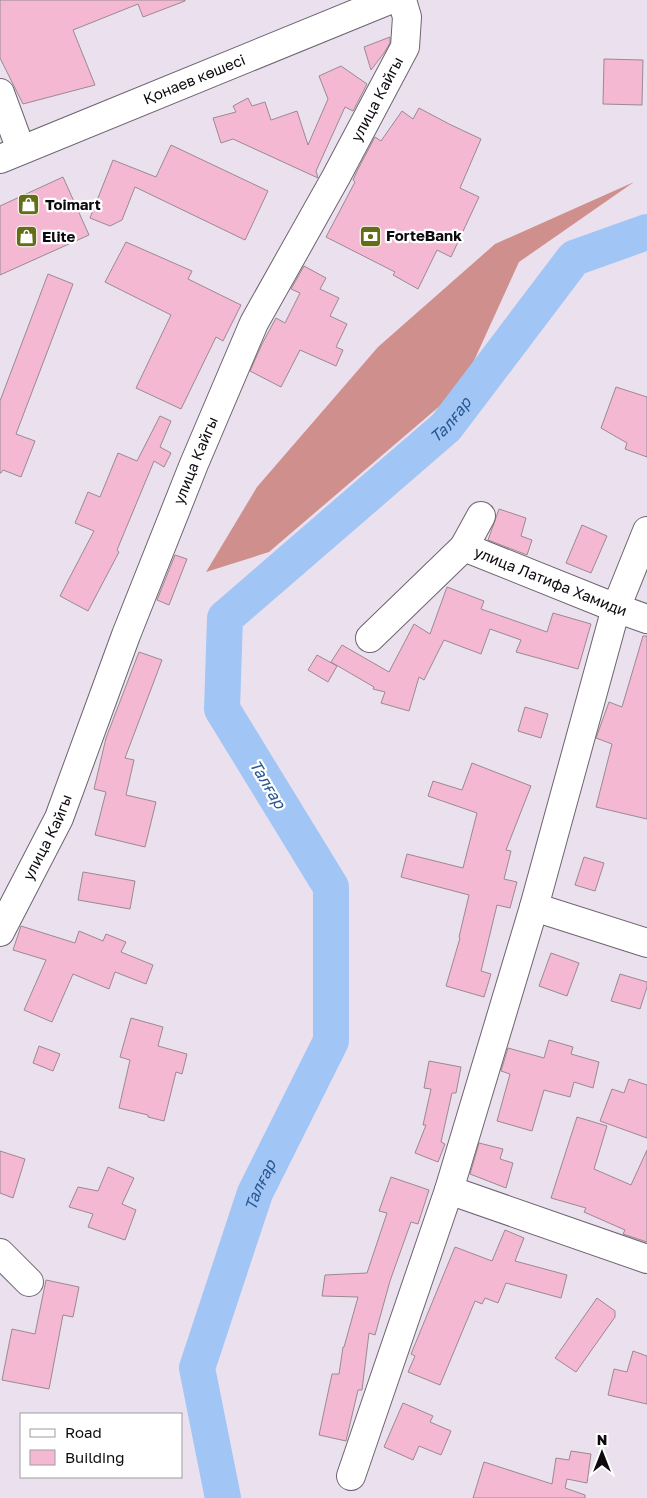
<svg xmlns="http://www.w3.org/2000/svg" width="647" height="1498" viewBox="0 0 647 1498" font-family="'Golos Text',sans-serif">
  <rect width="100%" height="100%" fill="#ebe0ee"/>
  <polygon fill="#cf8f8d" points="634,182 519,262 462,387 269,552 206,572 257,487 378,347 495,244"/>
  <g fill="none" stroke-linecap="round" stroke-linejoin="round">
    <path stroke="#a1c6f5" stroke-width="36" id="s1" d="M 223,1498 L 197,1368 L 255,1193 L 331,1041 L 331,887 L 222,709 L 225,618 L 446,427 L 574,258 L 647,232"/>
  </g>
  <g fill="#f4b8d3" stroke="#9a8a91">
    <polygon points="0,0 185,0 185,1 143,17 138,4 73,30 95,85 23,104 0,58"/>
    <polygon points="390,37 390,43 384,53 371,70 364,47"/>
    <polygon points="604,59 643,60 642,105 603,104"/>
    <polygon points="341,66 367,84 353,111 345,107 316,171 318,178 233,139 221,143 213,118 236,112 233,106 248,98 252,106 265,102 271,120 297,111 308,145 328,99 319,76"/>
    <polygon points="419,108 449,124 481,139 460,188 479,197 451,257 437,250 418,289 393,275 395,272 326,237 355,182 353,180 358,169 375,137 381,141 402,111 413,119"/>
    <polygon points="171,145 268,191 245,240 135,187 122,220 110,226 90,218 113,160 156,177"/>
    <polygon points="63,177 89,235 0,275 0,206"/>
    <polygon points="126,242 192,271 188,279 241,305 223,341 216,337 181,409 136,388 171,315 105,282"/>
    <polygon points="304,266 326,278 320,289 339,298 330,316 347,324 336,347 343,350 336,366 300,350 281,387 250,371 262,344 276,318 285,323 300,293 291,289"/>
    <polygon points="48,274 73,284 16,434 35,441 21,477 3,470 1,473 0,473 0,401"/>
    <polygon points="616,387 647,397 647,457 625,449 627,443 601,428"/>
    <polygon points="160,416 171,421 160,447 171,453 164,467 154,461 117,550 119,552 88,611 60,596 94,531 75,523 88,492 100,497 118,453 137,461"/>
    <polygon points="499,509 526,518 521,536 532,540 527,555 488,540"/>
    <polygon points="582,525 607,536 591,573 566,563"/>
    <polygon points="175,555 187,559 169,605 157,600"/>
    <polygon points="447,587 484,601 481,609 547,632 553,613 591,624 578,669 516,652 521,640 490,629 481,654 444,640 424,680 419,677 409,711 381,703 385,692 373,689 374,687 331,662 342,645 389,672 414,624 430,634"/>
    <polygon points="643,636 647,636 647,819 596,807 612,744 596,738 609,702 622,707"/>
    <polygon points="139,652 162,660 125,758 134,760 126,795 156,802 145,847 95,835 106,792 94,789 106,738"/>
    <polygon points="317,655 337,666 328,682 308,670"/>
    <polygon points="525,707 548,714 541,738 518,731"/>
    <polygon points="472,763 531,786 506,850 511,851 504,879 517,882 510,908 497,905 481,971 491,974 484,997 446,986 460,938 459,937 469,895 401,877 407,854 463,868 477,813 428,796 433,781 462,790"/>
    <polygon points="584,857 604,863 595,891 575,885"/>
    <polygon points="83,872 135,881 130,909 78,900"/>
    <polygon points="21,926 75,943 79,931 103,941 106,934 126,942 121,952 153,965 146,984 115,972 109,989 73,974 52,1022 24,1010 46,960 13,950"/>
    <polygon points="551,953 579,963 567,996 539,986"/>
    <polygon points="620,974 647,982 647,987 640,1009 611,1001"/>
    <polygon points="131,1018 163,1027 158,1046 187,1054 182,1074 176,1072 164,1121 148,1117 148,1115 119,1108 130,1060 120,1057"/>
    <polygon points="549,1040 573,1047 571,1054 599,1062 593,1088 574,1082 570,1097 544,1090 532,1131 497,1121 510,1074 501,1071 508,1048 544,1058"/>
    <polygon points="39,1046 60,1054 53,1071 33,1063"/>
    <polygon points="429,1061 461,1067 456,1093 452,1093 441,1142 445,1144 438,1162 415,1153 426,1125 423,1125 431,1089 424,1088"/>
    <polygon points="629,1079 647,1085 647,1138 600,1121 612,1089 624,1093"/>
    <polygon points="577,1117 607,1126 594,1169 631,1185 647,1150 647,1242 623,1234 625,1230 584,1212 586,1208 551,1198"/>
    <polygon points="479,1143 503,1149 500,1159 513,1163 506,1188 470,1174"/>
    <polygon points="0,1151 25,1159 13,1198 0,1193"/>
    <polygon points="108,1167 134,1178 122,1204 136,1210 125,1240 88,1227 93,1214 69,1207 78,1187 98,1191"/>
    <polygon points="391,1177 429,1190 418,1224 411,1222 390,1281 375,1335 369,1333 362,1390 358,1390 346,1441 319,1435 332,1374 339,1374 343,1347 344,1347 358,1297 322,1296 325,1275 367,1273 387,1213 379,1211"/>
    <polygon points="505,1230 524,1238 515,1261 567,1275 561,1298 506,1283 498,1303 485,1298 482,1304 475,1301 440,1385 408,1372 415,1356 411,1354 455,1247 492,1261"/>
    <polygon points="46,1280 79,1287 73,1317 63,1315 49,1389 2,1380 12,1329 35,1334"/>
    <polygon points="597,1298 615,1311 615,1317 576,1372 555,1358"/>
    <polygon points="633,1351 647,1356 647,1404 608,1395 614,1369 627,1372"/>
    <polygon points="403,1403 433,1416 430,1422 451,1431 441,1455 419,1446 413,1460 384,1447"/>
    <polygon points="571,1451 591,1454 587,1483 567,1479 565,1488 585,1495 585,1498 473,1498 484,1462 552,1484 556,1458 569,1460"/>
  </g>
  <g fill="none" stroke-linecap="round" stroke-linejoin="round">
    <defs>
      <g id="minor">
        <polyline points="0,93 21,150"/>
        <polyline points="464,547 481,516"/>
        <path id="s2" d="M 370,638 L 464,547 L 616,608 L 647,619"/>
        <polyline points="534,907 647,943"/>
        <path id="s3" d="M 0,932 L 59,818 L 126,635 L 194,464 L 254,323 L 336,177 L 405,47 L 407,17 L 402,0"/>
        <polyline points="449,1190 647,1259"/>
        <polyline points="0,1253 29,1282"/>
        <polyline points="351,1476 449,1190 534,907 616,608 647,531"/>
      </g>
      <g id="major">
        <path id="s4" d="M 0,159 L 389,0"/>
      </g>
    </defs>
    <use href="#minor" stroke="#6e6470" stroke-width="30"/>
    <use href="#major" stroke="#6e6470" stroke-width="30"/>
    <use href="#minor" stroke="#fff" stroke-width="28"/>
    <use href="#major" stroke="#fff" stroke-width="28"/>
  </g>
  <defs>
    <symbol id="shop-square" viewBox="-11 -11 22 22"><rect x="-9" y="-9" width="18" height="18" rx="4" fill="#646e16" stroke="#fff"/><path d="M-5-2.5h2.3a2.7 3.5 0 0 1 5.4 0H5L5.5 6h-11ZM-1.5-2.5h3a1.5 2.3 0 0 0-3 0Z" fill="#fff"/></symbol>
    <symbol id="bank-square" viewBox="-11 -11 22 22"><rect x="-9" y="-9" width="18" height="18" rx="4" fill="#646e16" stroke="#fff"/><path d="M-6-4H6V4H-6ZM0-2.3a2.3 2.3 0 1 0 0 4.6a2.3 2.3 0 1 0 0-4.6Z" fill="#fff"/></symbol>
  </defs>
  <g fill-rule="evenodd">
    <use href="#shop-square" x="16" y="192" width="25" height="25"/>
    <use href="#bank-square" x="358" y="224" width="25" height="25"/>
    <use href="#shop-square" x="14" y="224" width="25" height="25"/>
  </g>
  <g text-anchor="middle" stroke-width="4.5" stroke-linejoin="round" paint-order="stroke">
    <g font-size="15" fill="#0e0a0f" stroke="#fff">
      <text dy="5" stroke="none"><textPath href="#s4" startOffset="210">Қонаев көшесі</textPath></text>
      <text dy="5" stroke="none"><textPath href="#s3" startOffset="916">улица Кайгы</textPath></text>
      <text dy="5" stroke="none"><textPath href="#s3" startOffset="511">улица Кайгы</textPath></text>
      <text dy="5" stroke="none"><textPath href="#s2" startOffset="224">улица Латифа Хамиди</textPath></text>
      <text dy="5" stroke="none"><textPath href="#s3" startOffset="106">улица Кайгы</textPath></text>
    </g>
    <g font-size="15" font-weight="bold" fill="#0e0a0f" stroke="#fff" text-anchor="start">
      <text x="45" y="210">Toimart</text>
      <text x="386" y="241">ForteBank</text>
      <text x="42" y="242">Elite</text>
    </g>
    <g font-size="16" font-style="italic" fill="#295791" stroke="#fff">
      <text dy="6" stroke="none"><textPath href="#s1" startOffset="1241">Талғар</textPath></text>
      <text transform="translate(268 784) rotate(59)" y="6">Талғар</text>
      <text dy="6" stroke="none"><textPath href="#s1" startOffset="326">Талғар</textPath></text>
    </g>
  </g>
  <rect x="20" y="1413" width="162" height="65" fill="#ffffff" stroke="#9f9d9f"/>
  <rect x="30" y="1429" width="25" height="8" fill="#ffffff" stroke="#9f9d9f"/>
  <text x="65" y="1438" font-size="15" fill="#0e0a0f">Road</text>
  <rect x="30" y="1450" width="25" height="15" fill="#f4b8d3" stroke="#9f9d9f"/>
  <text x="65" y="1463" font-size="15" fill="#0e0a0f">Building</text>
  <g transform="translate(602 1453)" stroke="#ffffff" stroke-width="4" paint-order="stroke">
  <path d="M0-4L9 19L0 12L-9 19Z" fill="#0e0a0f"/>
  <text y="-8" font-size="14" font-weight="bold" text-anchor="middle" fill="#0e0a0f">N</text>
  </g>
</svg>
